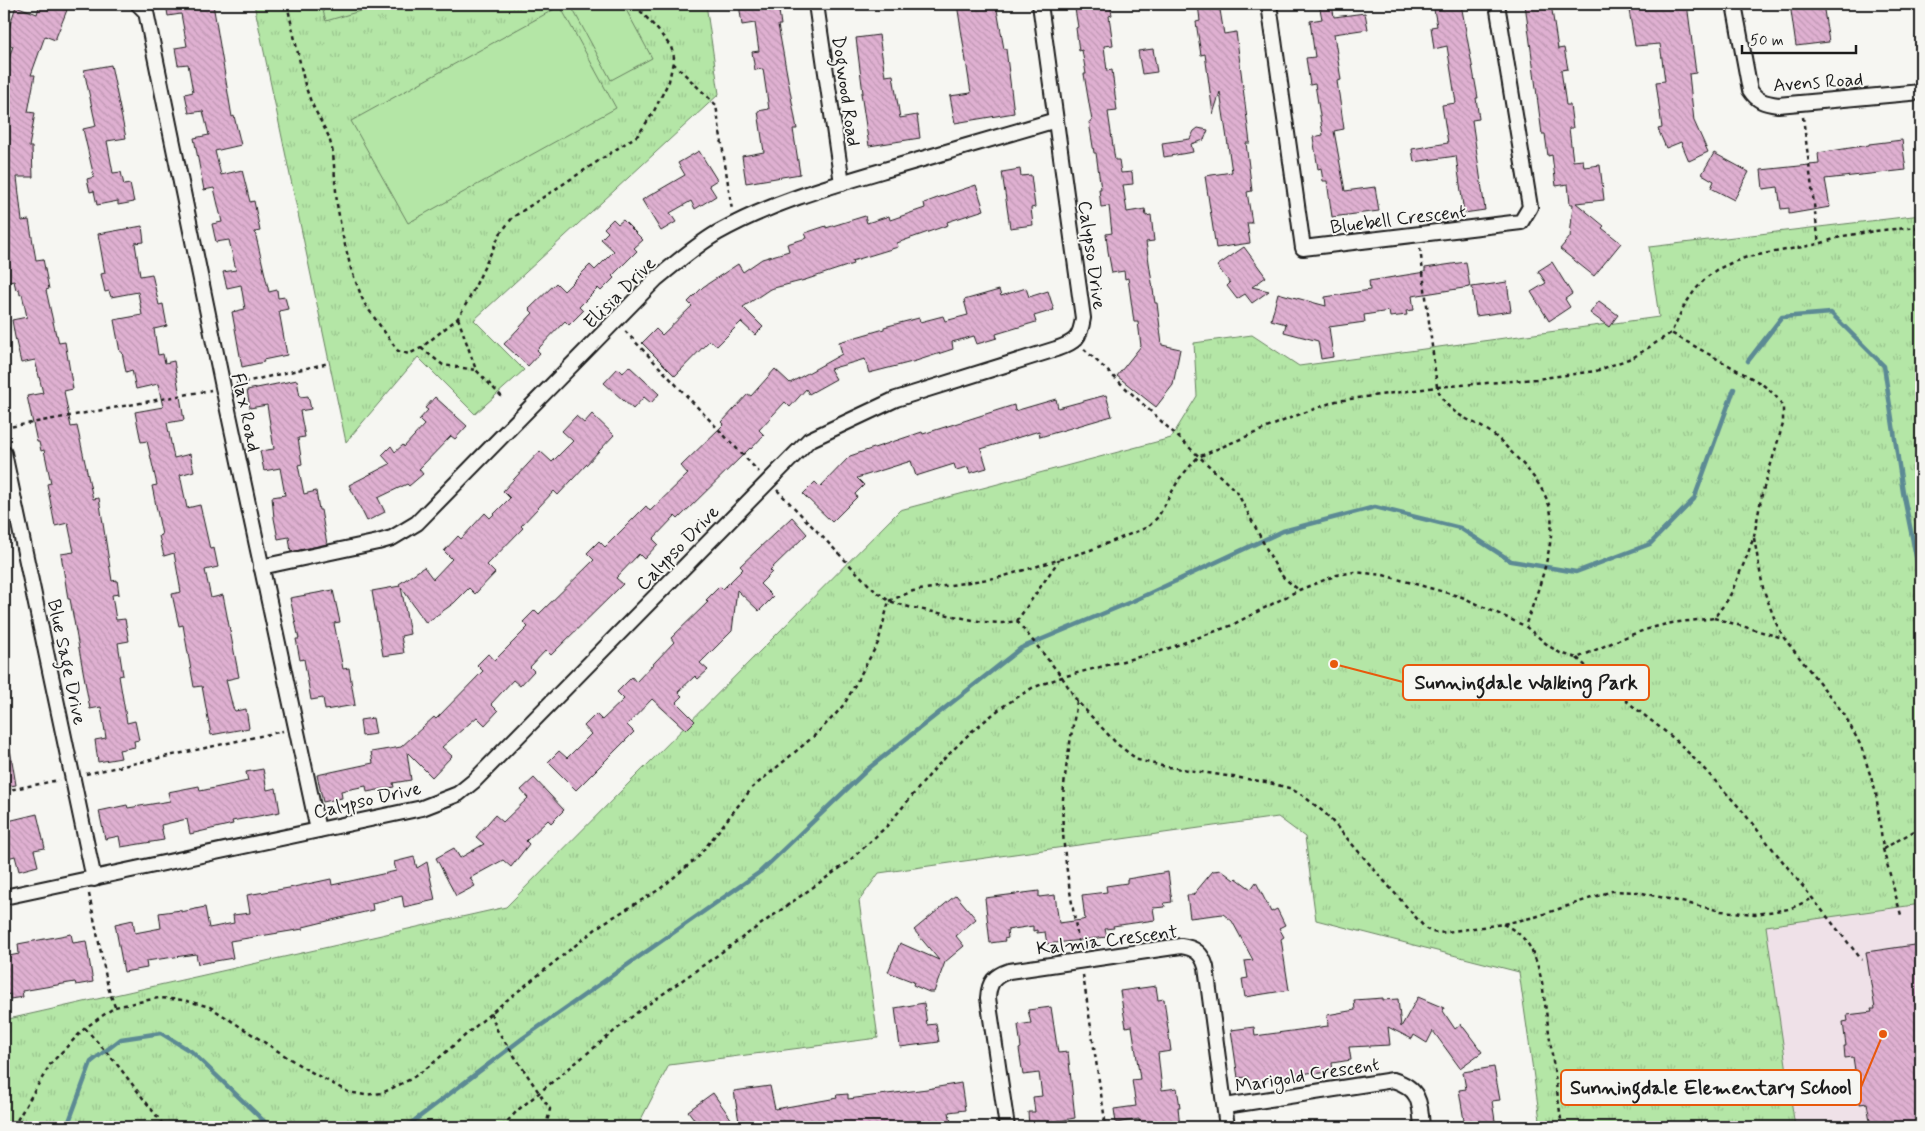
<svg xmlns="http://www.w3.org/2000/svg" width="1925" height="1131" viewBox="0 0 1925 1131" font-family="Mynerve,sans-serif">
  <defs>
    <pattern id="park-tufts" width="24" height="20" patternUnits="userSpaceOnUse" patternTransform="scale(1.25)"><rect width="24" height="20" fill="#b4e6a6"/><path d="M3 7l-1-3M5 7V3M7 7l1-3M15 17l-1-3M17 17v-4M19 17l1-3" fill="none" stroke="#9ac58e"/></pattern>
    <pattern id="building-back-hatch" width="6" height="6" patternUnits="userSpaceOnUse" patternTransform="scale(1.25)"><rect width="6" height="6" fill="#dfb0d1"/><path d="M-1 5l2 2M0 0l6 6M5-1l2 2" fill="none" stroke="#bf97b3"/></pattern>
  </defs>
  <rect width="100%" height="100%" fill="#f6f6f2"/>
  <filter id="ink" filterUnits="userSpaceOnUse"><feTurbulence type="fractalNoise" baseFrequency=".02" numOctaves="2"/><feDisplacementMap in="SourceGraphic" scale="10" xChannelSelector="R" yChannelSelector="G"/><feConvolveMatrix kernelMatrix="1 2 1 2 8 2 1 2 1" color-interpolation-filters="sRGB"/></filter>
  <g filter="url(#ink)">
    <polygon fill="#efe1e8" points="1921,904 1921,1127 1795,1127 1766,926"/>
    <g fill="url(#park-tufts)" stroke="#688161">
      <polygon points="254,4 706,4 719,94 474,320 524,370 475,414 418,357 346,442"/>
      <polygon points="1921,215 1921,904 1766,926 1795,1127 1541,1127 1519,972 1316,920 1305,837 1278,817 879,873 859,901 878,1038 669,1065 637,1127 4,1127 4,1020 506,907 900,510 1171,438 1197,396 1194,343 1252,335 1299,366 1659,317 1649,247"/>
    </g>
    <g fill="#b4e6a6" stroke="#688161">
      <polygon points="321,4 384,4 326,21"/>
      <polygon points="570,4 623,4 652,58 611,80"/>
      <polygon points="560,6 616,108 408,223 351,121"/>
    </g>
    <g fill="none" stroke-linecap="round" stroke-linejoin="round">
      <g stroke="#5c8a94" stroke-width="4.5">
        <polyline points="1748,361 1782,317 1831,313 1884,366 1903,492 1921,581"/>
        <polyline points="67,1127 91,1062 121,1039 161,1033 192,1052 270,1127"/>
        <polyline points="406,1127 523,1038 760,872 869,768 1021,648 1133,601 1283,531 1375,507 1460,528 1511,561 1576,572 1650,544 1694,499 1734,389"/>
      </g>
    </g>
    <g fill="url(#building-back-hatch)" stroke="#1c1c1c">
      <polygon points="40,4 51,4 67,10 55,40 45,36 31,75 35,75 28,112 35,113 29,147 32,147 33,177 17,177 22,221 29,220 36,260 43,259 49,289 46,290 56,335 57,335 59,343 65,342 73,389 64,391 71,427 77,426 93,499 99,498 112,581 117,580 119,594 112,595 116,620 125,619 129,641 118,643 123,675 119,676 127,723 135,721 139,740 134,741 135,747 119,750 121,758 98,762 95,740 106,738 101,707 90,709 70,599 68,599 61,554 74,552 68,523 55,526 47,484 51,483 44,450 41,451 39,442 37,442 27,396 43,393 35,360 21,363 15,337 12,320 27,317 22,294 20,295 19,289 16,290 14,281 4,283 4,72 13,46 4,43 16,6 37,14"/>
      <polygon points="166,4 213,4 232,117 234,116 241,145 215,151 221,175 242,170 250,202 254,201 260,231 255,232 269,292 277,290 278,298 285,297 288,309 279,311 287,355 263,360 264,362 242,367 232,312 245,309 241,285 227,288 223,272 236,270 229,240 216,242 212,224 222,222 214,188 204,190 194,138 209,135 203,111 189,113 185,94 193,92 188,64 178,65 175,48 187,46 181,14 168,16"/>
      <polygon points="739,4 778,4 781,25 778,25 797,129 793,129 800,174 746,183 742,156 764,152 758,111 769,109 763,69 755,70 752,52 759,51 755,23 742,25"/>
      <polygon points="957,4 996,4 1004,49 1006,49 1014,113 955,123 950,96 971,93"/>
      <polygon points="1088,4 1110,4 1112,15 1109,16 1113,45 1104,46 1107,71 1112,70 1117,111 1108,112 1115,160 1119,160 1121,173 1132,172 1133,184 1123,185 1127,212 1145,209 1146,216 1151,215 1154,241 1146,242 1155,303 1157,303 1162,345 1180,349 1173,385 1156,407 1117,376 1141,346 1138,322 1134,322 1128,278 1125,279 1124,271 1112,273 1108,251 1106,234 1112,233 1109,206 1101,207 1099,189 1101,189 1096,153 1094,153 1089,122 1092,121 1084,74 1086,74 1082,50 1079,51 1076,28 1078,27 1075,9 1089,6"/>
      <polygon points="1198,4 1219,4 1224,34 1236,32 1250,143 1246,143 1252,191 1247,192 1252,223 1247,223 1250,243 1216,248 1205,176 1232,172 1220,92 1213,114 1205,54 1201,55 1196,22 1200,21"/>
      <polygon points="1319,4 1332,4 1334,17 1365,13 1368,29 1334,34 1341,80 1337,81 1344,129 1334,131 1345,191 1375,187 1379,211 1332,217 1327,181 1323,181 1321,168 1318,169 1313,137 1323,135 1315,84 1310,85 1306,58 1315,57 1310,21 1322,19"/>
      <polygon points="1433,4 1461,4 1478,98 1476,98 1479,119 1472,120 1485,210 1464,213 1456,156 1414,162 1412,149 1448,143 1442,105 1456,103 1447,46 1434,49 1431,27 1437,26"/>
      <polygon points="1525,4 1551,4 1558,49 1564,48 1568,69 1561,70 1566,105 1570,105 1573,128 1569,128 1573,161 1583,160 1584,167 1600,165 1604,200 1576,203 1604,226 1602,228 1621,243 1594,276 1560,249 1570,237 1573,204 1570,204 1568,184 1556,186 1552,155 1548,156 1545,134 1542,134"/>
      <polygon points="1628,4 1687,4 1696,73 1689,74 1694,121 1708,152 1689,161 1681,142 1666,148 1658,129 1662,128 1656,82 1665,81 1660,44 1635,46"/>
      <polygon points="1790,4 1823,4 1829,42 1796,46"/>
      <polygon points="879,35 885,76 893,75 900,118 917,115 920,138 869,146 861,93 863,93 856,38"/>
      <polygon points="1153,49 1157,72 1142,74 1138,51"/>
      <polygon points="111,65 126,138 107,141 113,173 121,172 124,185 130,184 134,202 118,205 118,201 97,205 94,191 90,192 87,179 94,177 83,129 96,126 84,70"/>
      <polygon points="1198,128 1208,130 1204,140 1191,144 1193,152 1164,157 1162,143 1190,139 1194,131"/>
      <polygon points="1902,140 1906,170 1825,179 1830,207 1789,214 1789,208 1781,209 1778,187 1763,189 1761,170 1819,164 1818,153 1869,145 1869,144"/>
      <polygon points="699,151 717,180 709,185 716,196 695,209 691,201 670,213 676,222 661,231 642,200 685,175 678,163"/>
      <polygon points="1714,153 1749,172 1734,200 1711,188 1714,181 1702,174"/>
      <polygon points="1020,169 1021,176 1031,175 1035,207 1031,208 1033,225 1010,228 1002,172"/>
      <polygon points="976,185 984,210 947,222 948,225 897,243 898,247 852,261 853,264 805,280 770,289 743,307 763,327 755,335 741,322 717,346 710,340 675,376 642,343 656,329 662,335 692,306 688,302 703,287 738,264 743,272 762,259 789,251 787,244 807,238 805,233 826,226 826,228 865,216 867,223 889,216 890,220 925,208 924,203 940,197"/>
      <polygon points="613,219 618,224 623,220 643,240 634,248 637,251 612,276 614,278 601,291 598,288 579,307 583,311 569,325 565,321 537,350 540,353 528,366 504,344 533,313 529,309 556,283 564,291 590,265 595,270 614,251 601,239 608,232 604,228"/>
      <polygon points="142,226 144,242 135,243 140,276 152,274 159,305 163,304 167,326 154,329 158,355 163,354 165,363 174,361 184,420 167,423 174,458 190,454 194,471 180,475 187,508 200,505 210,549 214,548 218,567 205,570 211,598 223,595 239,677 226,680 233,708 235,711 246,709 249,728 211,735 202,686 194,687 183,625 179,626 172,594 181,592 174,553 164,556 159,536 162,535 152,486 157,485 147,441 141,442 135,412 163,407 158,384 136,389 132,370 126,372 122,352 120,352 114,320 142,315 138,292 111,297 109,291 105,292 101,274 105,273 98,234"/>
      <polygon points="1244,247 1266,277 1252,287 1269,291 1252,303 1245,294 1237,299 1227,286 1230,283 1217,266"/>
      <polygon points="1466,262 1470,287 1412,296 1414,310 1406,311 1407,315 1390,317 1389,311 1364,315 1365,322 1329,327 1333,357 1321,359 1318,341 1284,332 1286,324 1271,320 1278,293 1326,306 1325,297 1370,290 1369,281 1425,272 1425,268"/>
      <polygon points="1552,262 1572,294 1565,299 1570,307 1549,321 1531,292 1546,283 1538,271"/>
      <polygon points="1507,282 1511,311 1476,316 1472,287"/>
      <polygon points="1026,288 1029,297 1048,291 1054,310 1034,316 1036,322 996,334 997,338 977,344 974,336 952,342 953,349 916,361 869,373 865,359 830,369 836,379 809,394 806,389 790,407 785,402 759,430 764,435 751,449 750,448 678,519 675,516 653,539 658,544 644,559 639,554 616,578 623,584 551,655 546,650 530,667 534,671 520,686 513,680 491,704 498,711 485,725 477,717 442,747 452,756 432,777 407,752 411,780 393,783 394,787 367,792 366,786 341,791 342,798 323,802 317,775 373,763 371,752 401,747 434,717 436,719 483,671 477,665 488,654 495,660 528,627 523,622 535,610 539,614 594,560 587,553 599,541 605,547 646,506 650,511 688,474 681,466 724,424 722,422 748,394 751,396 775,369 790,383 842,354 839,342 884,329 884,327 919,318 920,322 943,316 945,321 968,315 964,300 999,290 1001,296"/>
      <polygon points="1599,301 1618,315 1609,327 1590,313"/>
      <polygon points="629,366 659,394 651,403 644,397 633,409 604,383 618,368 623,373"/>
      <polygon points="297,380 300,397 308,396 311,409 300,411 305,437 298,438 302,464 298,465 304,494 316,491 319,510 321,510 327,544 291,552 289,537 278,539 274,518 272,497 285,495 280,468 264,471 260,451 274,449 267,405 250,408 247,390"/>
      <polygon points="1106,395 1112,416 1040,437 1039,431 981,449 987,468 970,473 968,467 956,470 954,464 916,476 911,461 857,478 864,485 855,494 857,497 832,522 803,494 815,482 820,487 850,456 922,432 923,434 1014,405 1015,411 1056,399 1058,408"/>
      <polygon points="435,397 467,426 455,439 451,436 419,469 423,474 409,486 407,484 378,498 385,512 367,521 349,485 390,464 382,455 391,446 395,452 403,445 404,447 424,425 419,420 428,410 425,408"/>
      <polygon points="592,414 614,435 558,495 554,491 521,526 523,528 487,565 495,573 475,594 469,588 454,603 426,623 401,587 410,634 401,636 404,653 383,656 372,591 400,586 399,584 424,567 433,579 452,559 444,551 458,536 461,539 485,513 490,518 510,498 503,491 540,451 552,462 573,441 562,431 576,416 584,423"/>
      <polygon points="792,517 807,534 770,570 772,572 760,584 773,597 759,611 737,590 732,631 700,663 708,670 698,679 695,676 678,692 682,696 676,702 695,721 686,730 652,699 627,725 634,732 576,790 548,762 559,751 567,758 591,734 584,726 596,714 602,720 624,699 617,692 632,677 636,682 674,642 671,638 708,602 706,600 720,586 723,589 743,569 740,566"/>
      <polygon points="333,590 340,622 334,623 343,669 349,668 355,705 325,710 323,698 311,700 304,659 300,660 296,639 299,639 290,598"/>
      <polygon points="373,718 376,734 362,736 360,720"/>
      <polygon points="10,749 16,785 4,787 4,750"/>
      <polygon points="263,769 267,790 276,788 280,812 232,821 233,824 190,834 187,819 161,825 164,840 121,847 119,836 105,839 99,811 127,805 128,808 170,801 168,792 199,786 200,791 248,781 246,772"/>
      <polygon points="534,778 564,810 551,823 548,820 526,841 529,844 511,867 503,860 470,878 475,886 456,896 436,858 454,848 460,858 484,844 476,837 495,815 503,822 528,798 521,790"/>
      <polygon points="37,814 45,848 34,850 38,866 19,871 15,856 4,859 4,822"/>
      <polygon points="414,857 417,868 427,862 435,900 404,907 402,896 372,903 373,910 303,927 303,929 230,941 233,958 198,964 196,954 146,961 147,968 124,972 115,924 133,920 135,933 161,928 159,913 181,910 181,912 205,907 209,928 234,923 233,915 250,913 247,895 289,888 331,879 332,885 396,871 394,862"/>
      <polygon points="1221,870 1234,880 1236,878 1251,889 1256,882 1271,912 1277,909 1285,925 1279,928 1284,937 1281,939 1289,990 1245,997 1242,979 1248,978 1245,961 1253,960 1232,921 1223,914 1190,918 1187,895 1193,895 1213,871"/>
      <polygon points="1168,872 1172,902 1164,903 1165,907 1153,908 1155,920 1113,926 1114,928 1105,929 1107,937 1047,944 1045,932 1037,933 1037,930 1033,931 1033,926 1007,930 1008,938 1004,939 1005,941 990,943 985,898 1039,891 1039,897 1055,895 1059,923 1082,920 1085,919 1082,895 1107,892 1106,886 1127,883 1127,879"/>
      <polygon points="956,895 976,919 956,936 964,946 945,962 934,992 929,992 913,985 914,982 888,972 900,943 939,960 914,930"/>
      <polygon points="71,934 73,943 86,941 93,982 76,985 75,982 22,991 23,997 10,999 10,994 4,995 4,957 19,954 18,944"/>
      <polygon points="1921,944 1921,1127 1871,1127 1867,1103 1860,1104 1853,1057 1845,1058 1844,1046 1846,1046 1843,1022 1848,1021 1847,1015 1872,1012 1871,1009 1875,1009 1866,952"/>
      <polygon points="1156,986 1158,1000 1164,999 1171,1051 1158,1053 1162,1090 1177,1088 1180,1107 1178,1107 1180,1127 1140,1127 1139,1119 1116,1123 1114,1109 1136,1106 1132,1080 1140,1079 1132,1026 1126,1027 1120,991"/>
      <polygon points="1418,997 1444,1008 1443,1011 1455,1029 1461,1024 1482,1052 1460,1068 1433,1031 1427,1043 1414,1035 1412,1039 1388,1027 1390,1045 1349,1047 1351,1060 1332,1063 1333,1071 1314,1074 1314,1072 1249,1083 1248,1077 1238,1078 1231,1030 1254,1027 1255,1036 1328,1026 1327,1015 1355,1010 1354,1000 1383,998 1383,1000 1398,999 1401,1027"/>
      <polygon points="924,1003 927,1025 936,1024 939,1042 900,1047 895,1008"/>
      <polygon points="1051,1007 1058,1053 1068,1052 1075,1118 1052,1122 1052,1127 1029,1127 1028,1112 1035,1112 1033,1097 1042,1096 1039,1073 1023,1075 1019,1049 1021,1048 1018,1025 1031,1023 1028,1010"/>
      <polygon points="1494,1067 1500,1100 1492,1101 1496,1127 1465,1127 1459,1090 1466,1089 1463,1072"/>
      <polygon points="961,1083 965,1110 949,1112 951,1123 911,1127 848,1127 847,1126 755,1127 754,1121 739,1122 734,1091 770,1086 775,1109 837,1098 836,1095 848,1094 848,1099 927,1089"/>
      <polygon points="713,1093 734,1123 720,1124 722,1127 700,1127 688,1111"/>
    </g>
    <g fill="none" stroke-linecap="round" stroke-linejoin="round">
      <defs>
        <g id="street">
          <polyline points="138,4 146,12 223,387 318,830"/>
          <polyline points="816,4 842,183"/>
          <polyline points="1269,4 1303,248 1521,222 1530,207 1497,4"/>
          <path d="M 1734,4 L 1750,90 C 1757,101 1764,103 1778,105 L 1921,92"/>
          <polyline points="4,453 94,879"/>
          <path d="M 261,567 L 378,542 L 392,538 L 417,523 L 656,279 C 676,263 695,246 717,233 C 770,203 830,186 888,169 C 944,153 1000,136 1056,120"/>
          <path d="M 4,897 L 422,808 L 458,794 L 474,781 L 809,440 L 896,399 L 1056,349 C 1076,342 1080,338 1083,318 L 1040,4"/>
          <path d="M 1225,1106 L 1393,1080 C 1420,1088 1420,1103 1422,1127"/>
          <path d="M 1007,1127 L 988,998 C 989,982 994,976 1009,971 L 1181,946 C 1195,948 1202,953 1206,967 L 1227,1127"/>
        </g>
      </defs>
      <use href="#street" stroke="#1c1c1c" stroke-width="18"/>
      <g stroke="#1c1c1c" stroke-width="2.5" stroke-dasharray="4 4" stroke-linecap="butt">
        <polyline points="287,4 305,85 311,102 329,137 333,153 337,204 342,233 351,269 364,303 398,351 409,354 421,348 458,318 470,297 500,234 513,217 638,135 653,113 669,81 674,57 671,47 657,29 634,4"/>
        <polyline points="640,4 643,12"/>
        <polyline points="673,63 716,105 732,210"/>
        <polyline points="1803,117 1819,244"/>
        <path d="M 1420,248 L 1437,387 C 1447,415 1467,417 1490,432 C 1501,440 1510,451 1520,461 C 1532,474 1543,488 1549,505 C 1559,538 1537,594 1525,626"/>
        <polyline points="458,318 476,370 504,399"/>
        <polyline points="625,331 759,472"/>
        <polyline points="421,348 443,365 476,370"/>
        <polyline points="1084,349 1237,492 1277,569 1284,578 1299,590"/>
        <polyline points="236,384 329,363"/>
        <polyline points="4,428 211,390"/>
        <polyline points="777,490 873,589 889,601 909,607 983,622 1003,623 1017,621 1059,560"/>
        <polyline points="1754,538 1763,588 1776,623 1784,638 1844,714 1861,746 1876,793 1883,849 1901,915"/>
        <polyline points="889,601 913,591 1001,577 1088,551 1148,527 1158,517 1179,479 1198,457 1295,416 1336,401 1437,387 1536,379 1596,371 1634,357 1671,333 1684,306 1695,290 1706,278 1716,270 1731,263 1747,257 1819,244 1843,236 1882,230 1921,227"/>
        <polyline points="1714,618 1783,638"/>
        <polyline points="1017,621 1062,677 1077,701 1117,744 1138,760 1162,766 1266,782 1289,788 1302,795 1325,813 1426,929 1432,932 1439,933 1503,924 1535,917 1612,891 1638,892 1721,911 1755,914 1789,909 1814,898"/>
        <polyline points="1577,658 1606,685 1677,741 1707,772 1739,807 1862,960"/>
        <path d="M 1077,701 C 1072,733 1065,766 1063,799 C 1060,848 1072,898 1079,947"/>
        <polyline points="86,774 283,731"/>
        <polyline points="4,791 59,780"/>
        <polyline points="1883,849 1921,827"/>
        <polyline points="89,894 108,987 115,1007"/>
        <path d="M 1503,924 C 1530,937 1535,954 1542,982 L 1562,1127"/>
        <polyline points="1083,975 1106,1127"/>
        <polyline points="491,1013 497,1030 550,1109 546,1127"/>
        <polyline points="85,1028 116,1063 165,1127"/>
        <polyline points="13,1127 51,1063 85,1028 115,1007 148,1000 159,998 183,1000 210,1007 304,1068 348,1092 365,1095 382,1093 411,1079 431,1065 491,1013 602,924 660,889 698,857 752,788 813,737 835,715 845,703 878,643 889,601"/>
        <path d="M 502,1127 L 518,1110 L 639,1011 L 847,863 L 886,827 L 937,766 L 972,731 L 1002,707 L 1032,688 L 1062,677 L 1161,651 L 1230,626 L 1299,590 L 1337,575 L 1355,572 L 1383,575 L 1462,597 L 1525,626 L 1549,646 L 1560,653 L 1577,658 C 1608,645 1639,629 1672,623 C 1686,621 1700,620 1714,618 L 1729,598 L 1747,556 L 1754,536 L 1762,494 L 1783,424 L 1783,407 L 1775,395 L 1762,384 L 1671,333"/>
      </g>
      <use href="#street" stroke="#f6f6f2" stroke-width="14"/>
    </g>
  </g>
  <g text-anchor="middle" stroke-width="4" stroke-linejoin="round" paint-order="stroke">
    <g font-size="19" fill="#1c1c1c" stroke="#f6f6f2">
      <text transform="translate(1818 81) rotate(-4)" y="7">Avens Road</text>
      <text transform="translate(847 91) rotate(82)" y="7">Dogwood Road</text>
      <text transform="translate(1398 218) rotate(-7)" y="7">Bluebell Crescent</text>
      <text transform="translate(1093 255) rotate(82)" y="7">Calypso Drive</text>
      <text transform="translate(619 292) rotate(-45)" y="7">Elisia Drive</text>
      <text transform="translate(247 412) rotate(78)" y="7">Flax Road</text>
      <text transform="translate(677 547) rotate(-46)" y="7">Calypso Drive</text>
      <text transform="translate(68 662) rotate(78)" y="7">Blue Sage Drive</text>
      <text transform="translate(367 799) rotate(-13)" y="7">Calypso Drive</text>
      <text transform="translate(1107 939) rotate(-7)" y="7">Kalmia Crescent</text>
      <text transform="translate(1307 1074) rotate(-9)" y="7">Marigold Crescent</text>
    </g>
  </g>
  <path fill="none" stroke="#e8590c" stroke-width="2" d="M1334 664L1403 682M1883 1034L1861 1087"/>
  <g fill="#e8590c" stroke="#f6f6f2" stroke-width="2">
    <circle cx="1334" cy="664" r="5"/>
    <circle cx="1883" cy="1034" r="5"/>
  </g>
  <g fill="#f6f6f2" stroke="#e8590c" stroke-width="2">
    <rect x="1403" y="665" width="246" height="35" rx="5"/>
    <rect x="1561" y="1070" width="300" height="35" rx="5"/>
  </g>
  <g font-size="20" text-anchor="middle" font-weight="bold" fill="#1c1c1c">
    <text x="1526" y="689">Sunningdale Walking Park</text>
    <text x="1711" y="1094">Sunningdale Elementary School</text>
  </g>
  <rect width="1925" height="1131" fill="none" stroke="#f6f6f2" stroke-width="20"/>
  <rect x="10" y="10" width="1905" height="1111" fill="none" stroke="#1c1c1c" stroke-width="2" filter="url(#ink)"/>
  <path d="M1742 45v8h114v-8" fill="none" stroke="#1c1c1c" stroke-width="2.5"/>
  <text x="1750" y="45" font-size="15" fill="#1c1c1c" stroke="#f6f6f2" stroke-width="4" paint-order="stroke">50 m</text>
</svg>
